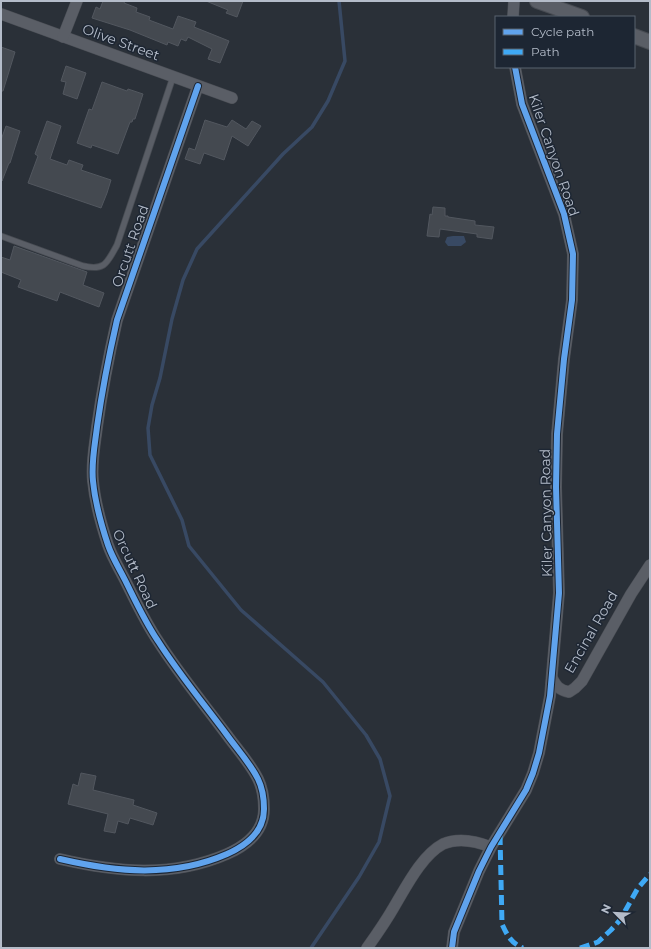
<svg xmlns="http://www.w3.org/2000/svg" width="651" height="949" viewBox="0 0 651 949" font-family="Montserrat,sans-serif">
  <rect width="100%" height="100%" fill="#2a3038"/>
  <polygon fill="#384963" points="453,236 464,236 466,242 461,246 448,246 445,242 447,237"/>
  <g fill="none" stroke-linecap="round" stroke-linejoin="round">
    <polyline stroke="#384963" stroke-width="3.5" points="311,948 359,877 379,842 390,796 380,759 366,735 323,682 241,610 189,546 182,520 150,455 148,428 152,405 160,378 172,319 183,280 197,249 283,154 312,127 328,101 345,61 339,1"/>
  </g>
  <g fill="#444950" stroke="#52575f">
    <polygon points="103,1 125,1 124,3 137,8 136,12 150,17 149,20 173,29 178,16 196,22 194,27 229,41 220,63 208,59 212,49 188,37 186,41 181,39 178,46 168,42 167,45 130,30 92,18 96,7 100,9"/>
    <polygon points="206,1 243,1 237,17 226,13 228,10"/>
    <polygon points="1,47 15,52 3,91 1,91"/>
    <polygon points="66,66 86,73 77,99 63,94 66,82 61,81"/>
    <polygon points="102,82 127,91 128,89 143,94 135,119 133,119 132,122 130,122 118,154 92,145 91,148 77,143 89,109 92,110"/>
    <polygon points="205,120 227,127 232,120 246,129 252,121 261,126 248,146 232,136 224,160 204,153 200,164 185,159 189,148 195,150"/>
    <polygon points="47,121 61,126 50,159 67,165 69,160 83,165 81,170 111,180 107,193 101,208 28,183 38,156 35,154"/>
    <polygon points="6,126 20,131 10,163 9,163 2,181 1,140"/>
    <polygon points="433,207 445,208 445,216 448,216 448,217 475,221 475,225 494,227 492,239 477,237 477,234 440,229 439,237 427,236 430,214 432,215"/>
    <polygon points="14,246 87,272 83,285 104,293 99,307 60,292 57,301 18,287 21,280 1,272 1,257 10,260"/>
    <polygon points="81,773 96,776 93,790 134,800 133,805 157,813 153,825 130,818 128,824 118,821 115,833 104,831 108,814 68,804 73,784 78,786"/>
  </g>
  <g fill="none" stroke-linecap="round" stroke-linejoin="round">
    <defs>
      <path id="service" d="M 1,236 L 83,266 C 105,271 107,263 117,245 L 173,77"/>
      <g id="minor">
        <polyline points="1,14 232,98"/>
        <polyline points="513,17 514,1"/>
        <polyline points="63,37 77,1"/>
        <path d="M 552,678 C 556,686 559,690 569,692 L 575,688 L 582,681 L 631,594 L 650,565"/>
        <path d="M 60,859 C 116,872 172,878 227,854 C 245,846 264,833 264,809 C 264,800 262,787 258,779 C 250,763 237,749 227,735 C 204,704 179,674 158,641 C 145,622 135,600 125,580 C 119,568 112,557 108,545 C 101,524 95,502 93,481 C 91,463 95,444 97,427 C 102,391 109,355 117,320 L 198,86"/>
        <path d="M 367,948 C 377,934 386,921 394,907 C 406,887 422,855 443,844 C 459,837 476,841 491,847"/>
        <polyline points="452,948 454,932 479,871 491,847 526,790 533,773 539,753 550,696 559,593 556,487 557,434 564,359 572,300 573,254 564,214 522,104 515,67"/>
      </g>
      <g id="tertiary">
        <polyline points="537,1 582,17"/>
        <polyline points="634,36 650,42"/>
      </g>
    </defs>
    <use href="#service" stroke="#484c53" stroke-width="7"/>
    <use href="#minor" stroke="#484c53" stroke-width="12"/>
    <use href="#tertiary" stroke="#484c53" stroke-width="16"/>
    <use href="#service" stroke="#5a5e66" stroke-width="5.5"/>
    <use href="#minor" stroke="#5a5e66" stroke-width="11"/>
    <use href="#tertiary" stroke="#5a5e66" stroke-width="14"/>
    <g stroke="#3fa9f5" stroke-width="5" stroke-dasharray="10 5" stroke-linecap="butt">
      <path d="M 500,835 L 502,924 C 507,935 511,943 523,948"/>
      <polyline points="580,948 598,942 611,930 620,920 638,888 650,874"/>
    </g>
    <defs>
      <g id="cycleway">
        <path d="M 60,859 C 116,872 172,878 227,854 C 245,846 264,833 264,809 C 264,800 262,787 258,779 C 250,763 237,749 227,735 C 204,704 179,674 158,641 C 145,622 135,600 125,580 C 119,568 112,557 108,545 C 101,524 95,502 93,481 C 91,463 95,444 97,427 C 102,391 109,355 117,320 L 198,86"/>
        <polyline points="452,948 454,932 479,871 491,847 526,790 533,773 539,753 550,696 559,593 556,487 557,434 564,359 572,300 573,254 564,214 522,104 515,67"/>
      </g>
    </defs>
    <use href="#cycleway" stroke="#1d2633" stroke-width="8"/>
    <use href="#cycleway" stroke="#60a3ed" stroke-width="6"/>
  </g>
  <g text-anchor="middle" stroke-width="3" stroke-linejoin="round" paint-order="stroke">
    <g font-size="14" fill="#b4bcc9" stroke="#1d2633">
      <text transform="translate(121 42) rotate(20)" y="5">Olive Street</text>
      <text transform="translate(554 155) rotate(71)" y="5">Kiler Canyon Road</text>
      <text transform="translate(130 246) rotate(-71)" y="5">Orcutt Road</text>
      <text transform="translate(546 513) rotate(-91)" y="5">Kiler Canyon Road</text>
      <text transform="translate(135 569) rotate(65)" y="5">Orcutt Road</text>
      <text transform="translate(591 632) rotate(-60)" y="5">Encinal Road</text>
    </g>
  </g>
  <rect width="651" height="949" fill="none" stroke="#b4bcc9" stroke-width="4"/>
  <rect x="495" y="16" width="140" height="52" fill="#1d2633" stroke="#59626f"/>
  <rect x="503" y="29" width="20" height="6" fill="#60a3ed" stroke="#59626f"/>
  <text x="531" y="36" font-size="12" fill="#b4bcc9">Cycle path</text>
  <rect x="503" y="49" width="20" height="6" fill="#3fa9f5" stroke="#59626f"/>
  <text x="531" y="56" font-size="12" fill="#b4bcc9">Path</text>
  <g transform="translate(615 913) rotate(294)" stroke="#1d2633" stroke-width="3" paint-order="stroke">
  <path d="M0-3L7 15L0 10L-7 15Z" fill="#b4bcc9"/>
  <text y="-6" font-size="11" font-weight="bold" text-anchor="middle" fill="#b4bcc9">N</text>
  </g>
</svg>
